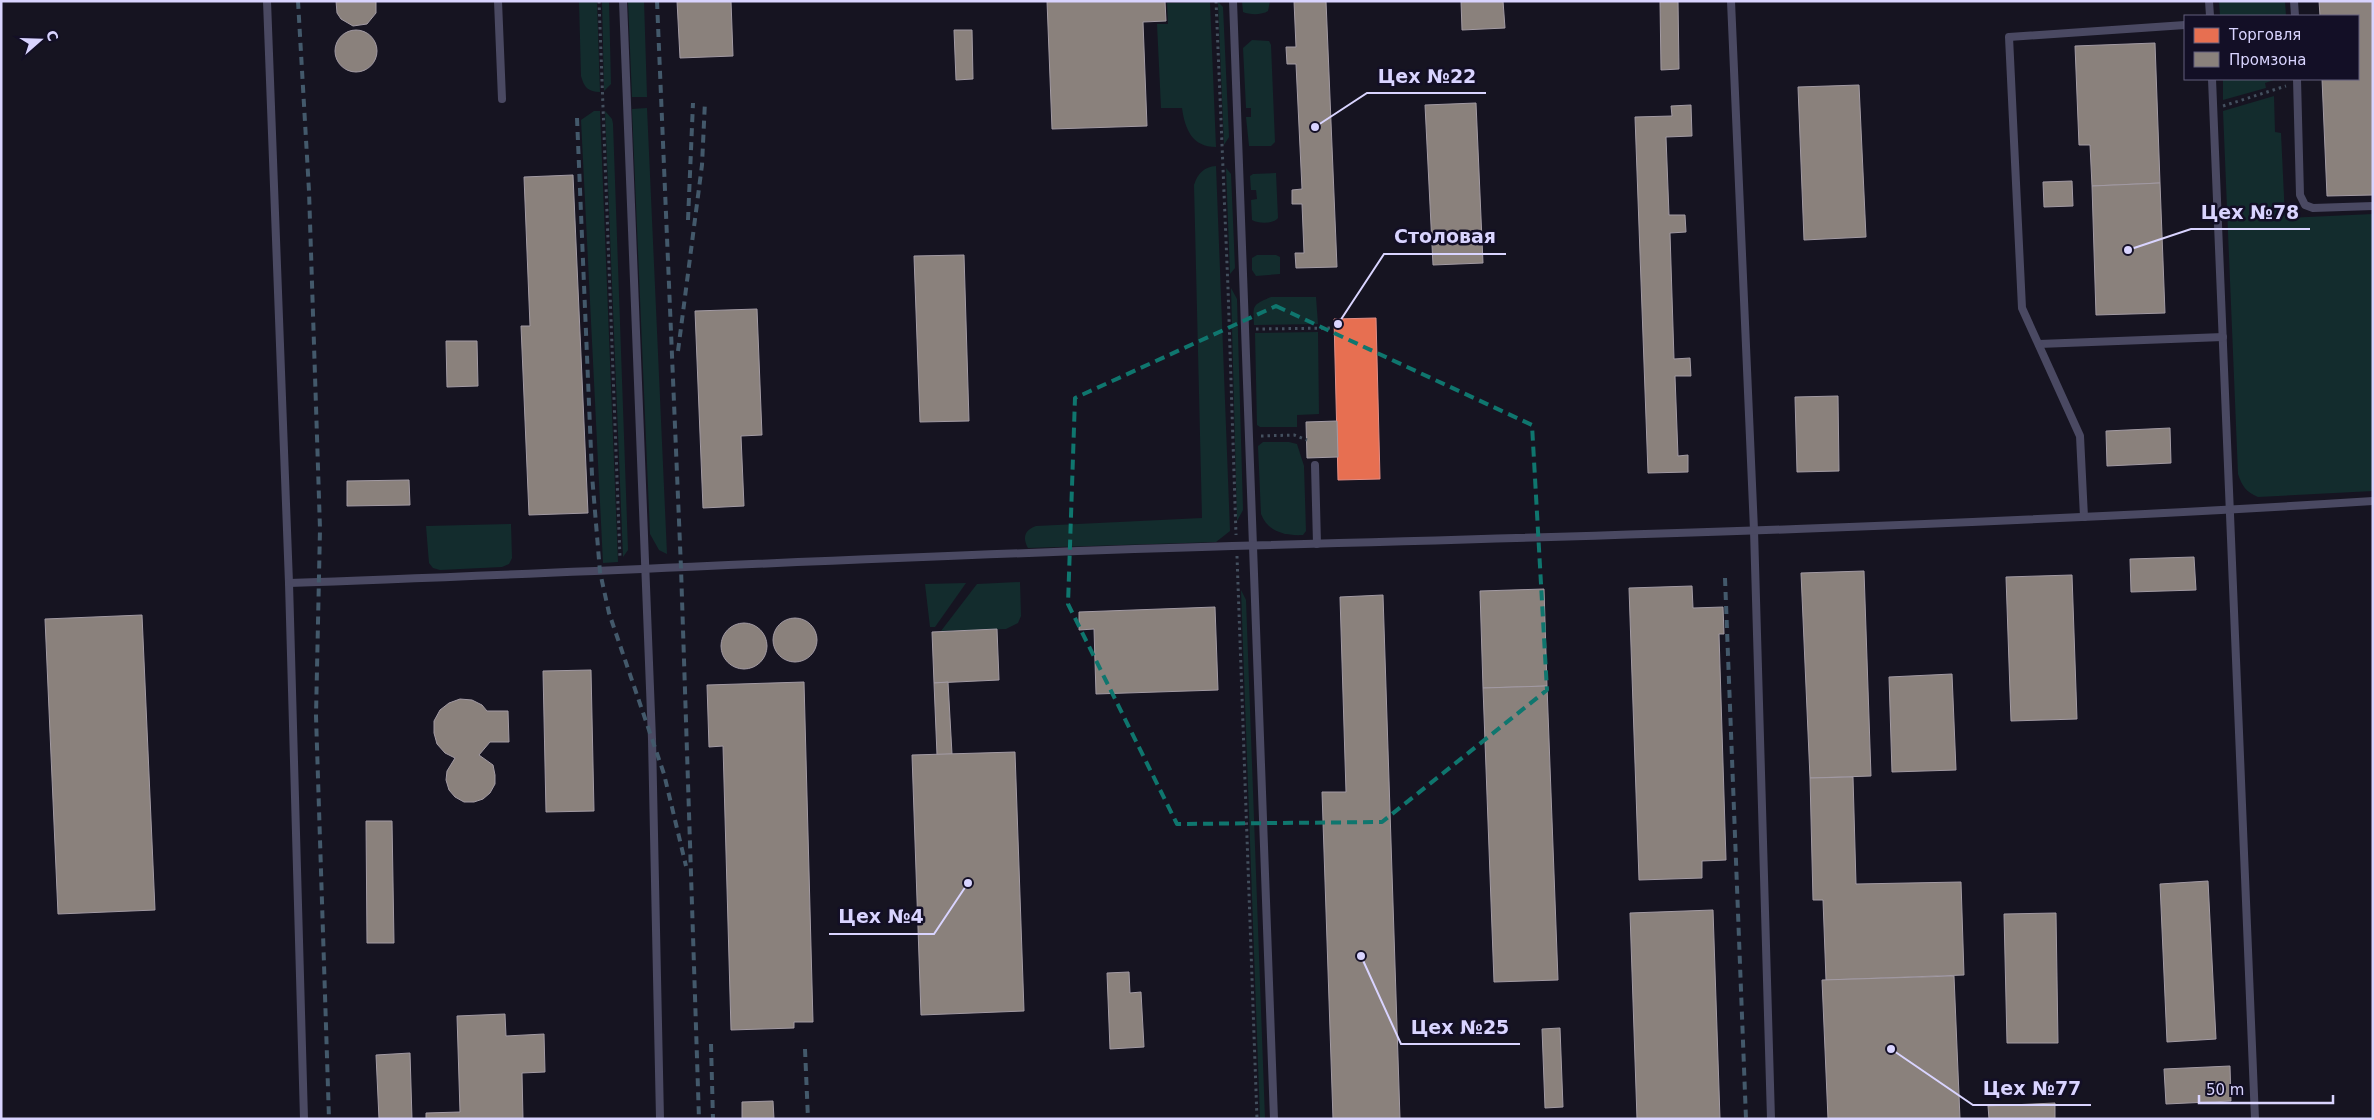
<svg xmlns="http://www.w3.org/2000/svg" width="2374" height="1120" viewBox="0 0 2374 1120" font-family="'DejaVu Sans',sans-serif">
  <rect width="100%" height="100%" fill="#161421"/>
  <g fill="#132c2d">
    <path d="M 579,1 L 597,1 L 600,92 C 588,92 584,87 581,76 Z"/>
    <polygon points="602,1 609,1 611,84 604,91"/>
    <polygon points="628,1 644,1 647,97 632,97"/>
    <path d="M 1242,1 L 1270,1 L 1268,11 C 1262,15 1250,15 1243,12 Z"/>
    <polygon points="2219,1 2285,1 2286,16 2220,16"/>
    <path d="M 1210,2 L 1216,147 C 1192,147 1185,129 1182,108 L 1161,108 L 1157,24 L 1168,24 L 1167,3 Z"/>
    <polygon points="1218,2 1223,7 1229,137 1224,145"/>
    <polygon points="1252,40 1269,41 1271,45 1275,142 1271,146 1249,146 1246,117 1251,117 1251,108 1246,108 1243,48"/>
    <polygon points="2223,79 2277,79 2265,83 2266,88 2223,100"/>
    <path d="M 2274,96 L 2275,132 L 2281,133 L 2285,218 L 2373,214 L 2373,491 L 2258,497 C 2246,492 2242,486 2238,474 L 2223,111 Z"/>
    <polygon points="647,108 667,554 659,550 650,534 632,109"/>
    <polygon points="594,111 600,111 618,562 603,563 581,120"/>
    <polygon points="605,111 612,119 613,124 628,550 623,557"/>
    <path d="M 1216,166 L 1230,531 L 1216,542 L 1028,548 C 1022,537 1025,530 1036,526 L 1202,518 L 1194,185 C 1198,173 1204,167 1216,166 Z"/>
    <polygon points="1226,168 1231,174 1235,268 1230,274"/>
    <path d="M 1276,173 L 1278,218 C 1273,224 1259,224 1252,220 L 1251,200 L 1257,199 L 1256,190 L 1251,190 L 1250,176 L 1253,174 Z"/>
    <polygon points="1257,255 1276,255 1280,257 1280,274 1256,276 1252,270 1252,258"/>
    <polygon points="1231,288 1237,299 1243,510 1237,521"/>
    <path d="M 1271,297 L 1316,297 L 1318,324 L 1254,325 C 1253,305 1252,305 1271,297 Z"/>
    <polygon points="1318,332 1319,414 1297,415 1297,427 1260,427 1257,425 1255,333"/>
    <path d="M 1263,442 L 1289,442 L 1297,444 L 1304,466 L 1306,531 L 1303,535 C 1285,536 1268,532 1261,514 L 1258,446 Z"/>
    <polygon points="511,524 512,558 509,564 502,567 440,570 433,568 429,563 426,526"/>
    <polygon points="1020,582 1021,616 1018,623 1006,629 941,631 977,584"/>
    <polygon points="966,583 935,627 930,627 925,584"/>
    <polygon points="1241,590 1246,600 1265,1119 1260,1119"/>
  </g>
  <polygon fill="#e76f51" stroke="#e38d85" points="1376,318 1380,479 1338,480 1334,319"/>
  <g fill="#8a817c" stroke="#a29aa3">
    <polygon points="336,1 376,1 376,13 367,24 353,26 341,19 337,13"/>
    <polygon points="677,1 731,1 733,56 680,58"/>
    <polygon points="1047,1 1165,1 1166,21 1143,22 1147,126 1052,129"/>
    <polygon points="1294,1 1326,1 1337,267 1296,268 1295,253 1304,253 1302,204 1292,204 1292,190 1302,189 1296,64 1287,64 1286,47 1296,47"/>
    <polygon points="1461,1 1503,1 1505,28 1462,30"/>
    <polygon points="1660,1 1678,1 1679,69 1661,70"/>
    <polygon points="2319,1 2373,1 2373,195 2327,196 2322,79 2358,79 2358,16 2320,16"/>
    <polygon points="954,30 972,30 973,79 956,80"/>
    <circle cx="356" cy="51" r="21"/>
    <polygon points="2155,43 2160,183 2092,186 2090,145 2079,145 2075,46"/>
    <polygon points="1859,85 1866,237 1804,240 1798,87"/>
    <polygon points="1476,103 1483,263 1433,265 1425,105"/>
    <polygon points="1691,105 1692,136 1666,137 1669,215 1685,215 1686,232 1670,233 1674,359 1690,358 1691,376 1675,376 1678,456 1688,455 1688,472 1648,473 1635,117 1672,116 1671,106"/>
    <polygon points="573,175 588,513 529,515 521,326 530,326 524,177"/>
    <polygon points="2072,181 2073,206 2044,207 2043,182"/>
    <polygon points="2160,183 2165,313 2096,315 2092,186"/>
    <polygon points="964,255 969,421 920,422 914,256"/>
    <polygon points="757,309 762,435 741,436 744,506 703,508 695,311"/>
    <polygon points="446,341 477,341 478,386 447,387"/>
    <polygon points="1838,396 1839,471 1797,472 1795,397"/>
    <polygon points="1337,421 1338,457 1307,458 1306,422"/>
    <polygon points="2170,428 2171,463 2107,466 2106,431"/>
    <polygon points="409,480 410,505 347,506 347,481"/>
    <polygon points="2194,557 2196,590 2131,592 2130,559"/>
    <polygon points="1864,571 1871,776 1810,778 1801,573"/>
    <polygon points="2072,575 2077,719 2011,721 2006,577"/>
    <polygon points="1692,586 1693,608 1723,607 1724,634 1719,634 1726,860 1702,861 1702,878 1639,880 1629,588"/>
    <polygon points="1544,589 1547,686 1483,688 1480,591"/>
    <polygon points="1383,595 1400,1119 1333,1119 1322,792 1346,792 1340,597"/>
    <polygon points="1215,607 1218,690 1096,694 1094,629 1079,630 1079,612"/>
    <polygon points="142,615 155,910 58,914 45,619"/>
    <circle cx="795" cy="640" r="22"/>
    <circle cx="744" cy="646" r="23"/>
    <polygon points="997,629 999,680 934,683 932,632"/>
    <polygon points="591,670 594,811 546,812 543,671"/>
    <polygon points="1952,674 1956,770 1892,772 1889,677"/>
    <polygon points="804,682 813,1022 794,1022 794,1028 731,1030 723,746 709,747 707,685"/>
    <polygon points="948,682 952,754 937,755 934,683"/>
    <polygon points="1547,686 1558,980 1494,982 1483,688"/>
    <polygon points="460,699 472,700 482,705 487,711 508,711 509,742 490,742 479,755 493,765 495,775 495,784 490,793 483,799 474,802 464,802 455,797 449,790 446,780 447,771 455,758 445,753 437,744 434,733 434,721 440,710 449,703"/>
    <polygon points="1015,752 1024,1011 921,1015 912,755"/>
    <polygon points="1853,777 1856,884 1961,882 1964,975 1826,980 1823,900 1813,900 1810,778"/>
    <polygon points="366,821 392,821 394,943 367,943"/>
    <polygon points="2208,881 2216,1039 2167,1042 2160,884"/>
    <polygon points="1713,910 1720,1119 1637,1119 1630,913"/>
    <polygon points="2056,913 2058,1043 2007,1043 2004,914"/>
    <polygon points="1129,972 1130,993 1141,992 1144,1047 1110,1049 1107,973"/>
    <polygon points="1954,976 1960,1119 1828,1119 1822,980"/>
    <polygon points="505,1014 506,1036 544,1034 545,1072 522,1073 523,1119 426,1119 426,1113 460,1112 457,1016"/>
    <polygon points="1560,1028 1563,1107 1545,1108 1542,1029"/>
    <polygon points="410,1053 412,1119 379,1119 376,1055"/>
    <polygon points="2230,1066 2231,1101 2166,1104 2164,1069"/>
    <polygon points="773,1101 774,1119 742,1119 742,1102"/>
    <polygon points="2055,1103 2055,1119 1989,1119 1988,1106"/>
  </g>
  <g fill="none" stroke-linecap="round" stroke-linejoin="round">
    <g stroke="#44505f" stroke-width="3" stroke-dasharray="2.5 4" stroke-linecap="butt">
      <polyline points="599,1 620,558"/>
      <polyline points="1216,1 1228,288 1236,535"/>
      <polyline points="2223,106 2286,86"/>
      <polyline points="1256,329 1334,328"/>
      <polyline points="1261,436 1294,435 1307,440"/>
      <polyline points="1237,556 1257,1119"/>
    </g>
    <g stroke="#4a4962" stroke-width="8">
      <polyline points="267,1 289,583 304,1119"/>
      <polyline points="498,1 502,99"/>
      <polyline points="623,1 652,739 660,1119"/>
      <polyline points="1233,1 1274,1119"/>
      <polyline points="1731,1 1754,530 1771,1119"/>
      <polyline points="2209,1 2210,16"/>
      <polyline points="2294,1 2295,16"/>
      <polyline points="2212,79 2255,1119"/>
      <polyline points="2297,79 2300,195 2305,205 2313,208 2373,206"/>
      <polyline points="2039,344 2223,337"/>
      <polyline points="1315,465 1317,544"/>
      <polyline points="2084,517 2080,436 2022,308 2009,37 2185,25"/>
      <path d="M 289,583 C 603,572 917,555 1232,546 C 1612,536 1993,525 2373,501"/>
    </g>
    <g stroke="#43596b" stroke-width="4" stroke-dasharray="8 6" stroke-linecap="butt">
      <polyline points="298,1 309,191 320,529 316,716 329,1119"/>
      <polyline points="657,1 681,568 699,1119"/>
      <polyline points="577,118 592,475 600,572 609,613 664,774 686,866"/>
      <polyline points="688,220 693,103"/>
      <polyline points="678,351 702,165 705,101"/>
      <polyline points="1725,578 1746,1119"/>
      <polyline points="711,1044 713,1119"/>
      <polyline points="805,1049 808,1119"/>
    </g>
  </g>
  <path fill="none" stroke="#0f766e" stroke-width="4" stroke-dasharray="10 6" stroke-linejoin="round" d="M 1276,306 L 1532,425 L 1547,690 L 1382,822 L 1177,824 L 1068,604 L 1075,398 Z"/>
  <path fill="none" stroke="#d9d4ff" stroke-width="2" d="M1315 127L1367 93H1486M2128 250L2191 229H2310M1338 324L1384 254H1506M968 883L934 934H829M1361 956L1401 1044H1520M1891 1049L1973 1105H2091"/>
  <g fill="#d9d4ff" stroke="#130f26" stroke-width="2">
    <circle cx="1315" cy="127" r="5"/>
    <circle cx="2128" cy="250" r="5"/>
    <circle cx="1338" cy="324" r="5"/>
    <circle cx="968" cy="883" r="5"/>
    <circle cx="1361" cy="956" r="5"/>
    <circle cx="1891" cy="1049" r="5"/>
  </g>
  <g font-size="19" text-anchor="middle" font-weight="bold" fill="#d9d4ff" stroke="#130f26" stroke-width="5" stroke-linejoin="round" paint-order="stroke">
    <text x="1427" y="83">Цех №22</text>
    <text x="2250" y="219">Цех №78</text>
    <text x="1445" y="243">Столовая</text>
    <text x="881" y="923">Цех №4</text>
    <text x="1460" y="1034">Цех №25</text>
    <text x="2032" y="1095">Цех №77</text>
  </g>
  <rect width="2374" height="1120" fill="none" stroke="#d9d4ff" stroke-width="5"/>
  <rect x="2184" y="15" width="175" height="65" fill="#130f26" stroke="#625e7d"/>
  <rect x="2194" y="28" width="25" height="15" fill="#e76f51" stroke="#625e7d"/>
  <text x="2229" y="40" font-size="15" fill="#d9d4ff">Торговля</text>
  <rect x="2194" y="52" width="25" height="15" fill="#8a817c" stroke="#625e7d"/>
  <text x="2229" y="65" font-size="15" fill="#d9d4ff">Промзона</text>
  <g transform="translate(40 40) rotate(70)" stroke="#130f26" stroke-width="4" paint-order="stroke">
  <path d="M0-4L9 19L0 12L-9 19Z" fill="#d9d4ff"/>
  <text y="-8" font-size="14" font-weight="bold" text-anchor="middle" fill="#d9d4ff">С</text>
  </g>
  <path d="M2199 1095v8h134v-8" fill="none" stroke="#d9d4ff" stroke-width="2.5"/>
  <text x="2206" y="1095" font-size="15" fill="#d9d4ff" stroke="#130f26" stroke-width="4" paint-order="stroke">50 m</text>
</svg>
